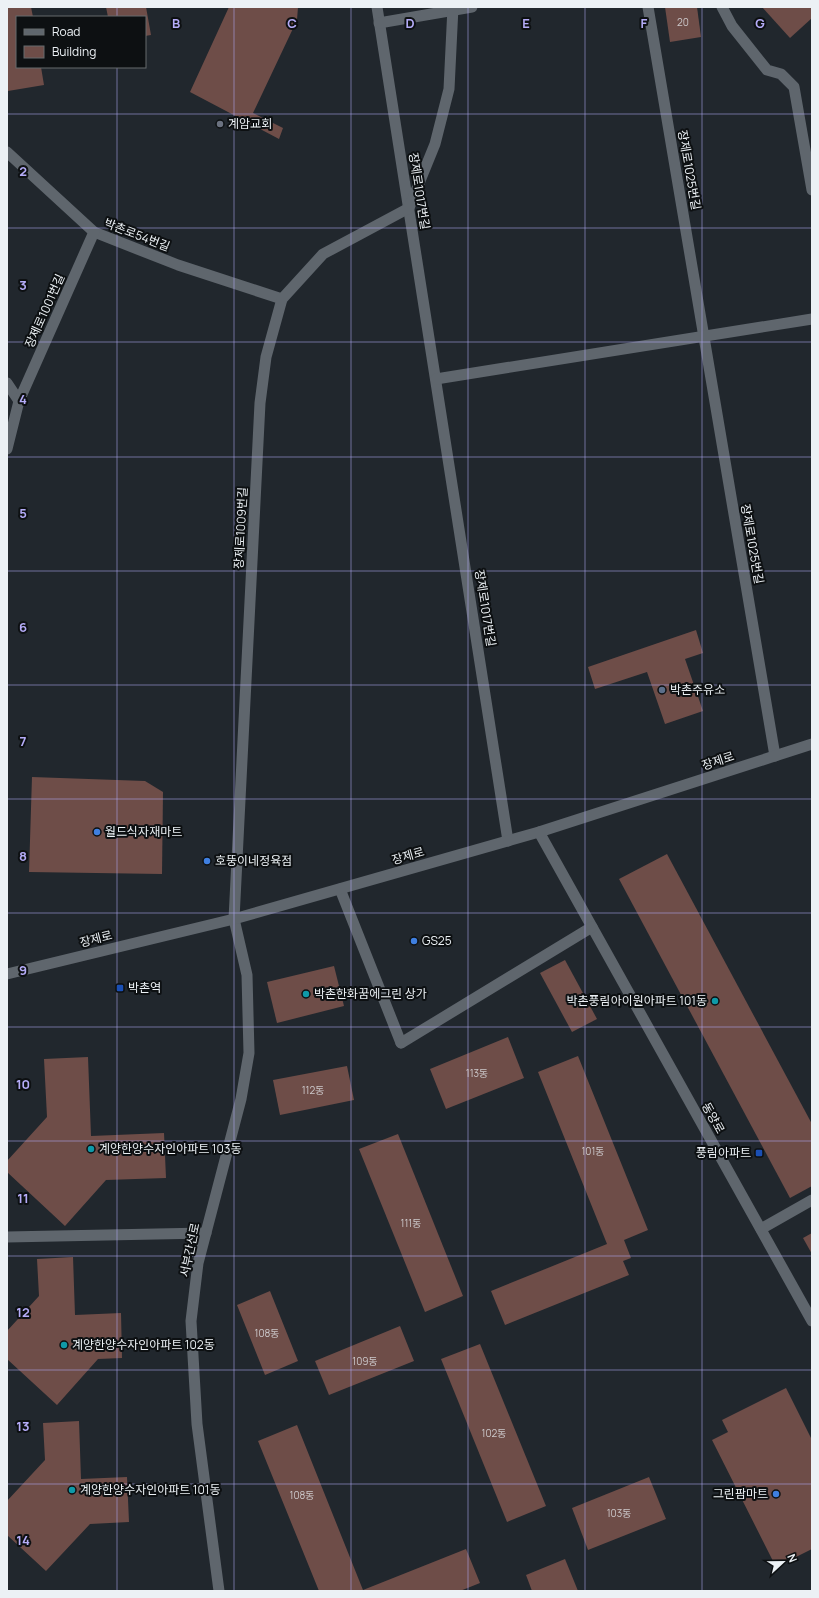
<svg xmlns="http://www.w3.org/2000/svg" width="819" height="1598" viewBox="0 0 819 1598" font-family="Manrope,'Noto Sans KR',sans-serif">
  <rect width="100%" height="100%" fill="#21272d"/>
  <g fill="#6e4d48">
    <polygon points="7,7 31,7 33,17 17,17 17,67 41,67 44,85 8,91"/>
    <polygon points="106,7 146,7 151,35 145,36 145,17 108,17"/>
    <polygon points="229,7 298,7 297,20 253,113 283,128 279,139 190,92"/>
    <polygon points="665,7 697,7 701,37 670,42"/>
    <polygon points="762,7 812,7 812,18 790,38"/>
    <polygon points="696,630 703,653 685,659 703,711 665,724 647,672 595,689 588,667"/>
    <polygon points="32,777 145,781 163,792 162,874 29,872"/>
    <polygon points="667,854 812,1124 812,1186 790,1198 619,879"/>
    <polygon points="565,960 597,1019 572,1032 540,973"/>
    <polygon points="334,966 344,1006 277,1023 267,982"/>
    <polygon points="508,1037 524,1078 446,1109 430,1069"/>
    <polygon points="578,1056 648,1230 624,1240 631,1258 623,1261 629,1275 505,1325 491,1291 607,1244 538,1072"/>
    <polygon points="88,1057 91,1136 164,1133 166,1178 106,1180 65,1226 7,1172 7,1161 47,1117 44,1059"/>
    <polygon points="347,1066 354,1100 280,1115 273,1080"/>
    <polygon points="398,1134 463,1296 425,1312 359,1149"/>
    <polygon points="812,1233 812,1254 803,1238"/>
    <polygon points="73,1257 75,1315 121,1313 122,1358 98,1359 57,1405 7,1359 7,1331 39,1296 37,1259"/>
    <polygon points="270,1291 298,1361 265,1375 237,1305"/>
    <polygon points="400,1326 414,1361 329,1395 315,1361"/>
    <polygon points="480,1344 546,1506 507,1522 441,1359"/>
    <polygon points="786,1388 812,1440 812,1549 776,1567 712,1440 728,1432 722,1420"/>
    <polygon points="79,1421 81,1479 127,1477 129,1522 90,1524 46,1571 7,1535 7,1501 45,1460 43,1423"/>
    <polygon points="297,1425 363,1590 466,1549 480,1583 460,1591 319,1591 258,1441"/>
    <polygon points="649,1477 666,1519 588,1550 572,1508"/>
    <polygon points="565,1559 578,1591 532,1591 526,1575"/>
  </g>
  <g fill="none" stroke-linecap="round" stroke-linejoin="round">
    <g stroke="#5f666d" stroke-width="11">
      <polyline points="722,7 732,26 767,70 781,74 794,87 812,190"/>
      <polyline points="340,889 401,1043"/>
      <polyline points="761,1229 812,1200"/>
      <polyline points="7,1237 206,1233"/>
    </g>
    <g stroke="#5f666d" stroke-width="11">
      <polyline points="377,7 508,841"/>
      <polyline points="648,7 775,756"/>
      <polyline points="379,23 472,7"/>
      <polyline points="7,152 94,232 178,265 282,299"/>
      <polyline points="436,379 812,319"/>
      <polyline points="7,383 19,401"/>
      <polyline points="7,449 19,401 94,232"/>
      <polyline points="539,832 812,1321"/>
      <polyline points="401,1043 592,927"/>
      <polyline points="219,1591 197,1424 191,1321 198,1263 241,1099 249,1053 247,975 234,919 260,403 266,357 282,299 323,254 409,208 435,144 449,89 453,7"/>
    </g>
    <polyline stroke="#5f666d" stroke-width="11" points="7,974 234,919 539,832 812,744"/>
  </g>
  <path fill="none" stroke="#b5acf8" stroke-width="1" stroke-opacity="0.55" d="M 117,7 L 117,17M 234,7 L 234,1591M 351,7 L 351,1591M 468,7 L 468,1591M 585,7 L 585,1591M 702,7 L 702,1591M 117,67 L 117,1591M 7,114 L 812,114M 7,228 L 812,228M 7,342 L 812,342M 7,457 L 812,457M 7,571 L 812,571M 7,685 L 812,685M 7,799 L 812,799M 7,913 L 812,913M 7,1027 L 812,1027M 7,1141 L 812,1141M 7,1256 L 812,1256M 7,1370 L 812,1370M 7,1484 L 812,1484"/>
  <circle fill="#6b7280" stroke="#0d1012" stroke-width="1.5" cx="220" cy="124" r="4"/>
  <circle fill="#5c6f8a" stroke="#0d1012" stroke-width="1.5" cx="662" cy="690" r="4"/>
  <g fill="#3f7fe0" stroke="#0d1012" stroke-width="1.5">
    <circle cx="97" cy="832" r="4"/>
    <circle cx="207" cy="861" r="4"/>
    <circle cx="414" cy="941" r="4"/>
    <circle cx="776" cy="1494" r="4"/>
  </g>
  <g fill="#1a4fb4" stroke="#0d1012" stroke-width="1.5">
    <rect x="116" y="984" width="8" height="8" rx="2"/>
    <rect x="755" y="1149" width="8" height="8" rx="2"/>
  </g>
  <g fill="#0f9aa8" stroke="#0d1012" stroke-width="1.5">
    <circle cx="306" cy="994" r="4"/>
    <circle cx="715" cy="1001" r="4"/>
    <circle cx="91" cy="1149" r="4"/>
    <circle cx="64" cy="1345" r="4"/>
    <circle cx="72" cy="1490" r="4"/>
  </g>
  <g text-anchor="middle" stroke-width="4" stroke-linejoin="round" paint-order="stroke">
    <g font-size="10" fill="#ccc8ca">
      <text x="683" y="26">20</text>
      <text x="477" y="1077">113동</text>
      <text x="313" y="1094">112동</text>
      <text x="593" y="1155">101동</text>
      <text x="411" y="1227">111동</text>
      <text x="267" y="1337">108동</text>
      <text x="365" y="1365">109동</text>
      <text x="494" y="1437">102동</text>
      <text x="302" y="1499">108동</text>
      <text x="619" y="1517">103동</text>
    </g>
    <g font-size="12" fill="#ecf1f5" stroke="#0d1012" text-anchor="start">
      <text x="228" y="128">계암교회</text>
      <text x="670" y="694">박촌주유소</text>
      <text x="105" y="836">월드식자재마트</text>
      <text x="215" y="865">호뚱이네정육점</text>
      <text x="422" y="945">GS25</text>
      <text x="128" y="992">박촌역</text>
      <text x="314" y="998">박촌한화꿈에그린 상가</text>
      <text x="707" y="1005" text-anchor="end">박촌풍림아이원아파트 101동</text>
      <text x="99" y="1153">계양한양수자인아파트 103동</text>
      <text x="751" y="1157" text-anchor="end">풍림아파트</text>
      <text x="72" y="1349">계양한양수자인아파트 102동</text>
      <text x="80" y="1494">계양한양수자인아파트 101동</text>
      <text x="768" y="1498" text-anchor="end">그린팜마트</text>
    </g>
    <g font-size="12" fill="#ecf1f5" stroke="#0d1012">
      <text transform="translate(689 170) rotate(80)" y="4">장제로1025번길</text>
      <text transform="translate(419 191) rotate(81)" y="4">장제로1017번길</text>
      <text transform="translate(137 235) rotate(21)" y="4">박촌로54번길</text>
      <text transform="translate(45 311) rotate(-66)" y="4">장제로1001번길</text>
      <text transform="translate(241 528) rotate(-87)" y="4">장제로1009번길</text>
      <text transform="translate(752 544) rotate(80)" y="4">장제로1025번길</text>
      <text transform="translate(485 608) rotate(81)" y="4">장제로1017번길</text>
      <text transform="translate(718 761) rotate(-18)" y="4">장제로</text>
      <text transform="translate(408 856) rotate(-16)" y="4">장제로</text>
      <text transform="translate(96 939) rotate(-14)" y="4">장제로</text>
      <text transform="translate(713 1118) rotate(61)" y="4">동양로</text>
      <text transform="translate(190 1250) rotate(-78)" y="4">서부간선로</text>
    </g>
  </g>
  <g font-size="13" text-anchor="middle" font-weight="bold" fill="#b5acf8" stroke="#0d1012" stroke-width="4" stroke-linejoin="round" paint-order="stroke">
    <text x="176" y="28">B</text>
    <text x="292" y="28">C</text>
    <text x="410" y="28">D</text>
    <text x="526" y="28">E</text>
    <text x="644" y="28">F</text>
    <text x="760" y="28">G</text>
    <text x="23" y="176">2</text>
    <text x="23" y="290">3</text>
    <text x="23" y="404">4</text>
    <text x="23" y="518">5</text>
    <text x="23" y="632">6</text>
    <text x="23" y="746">7</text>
    <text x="23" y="861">8</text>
    <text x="23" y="975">9</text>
    <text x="23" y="1089">10</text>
    <text x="23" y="1203">11</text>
    <text x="23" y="1317">12</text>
    <text x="23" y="1431">13</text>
    <text x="23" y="1545">14</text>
  </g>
  <rect width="819" height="1598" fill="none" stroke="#ecf1f5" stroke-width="16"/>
  <rect x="16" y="16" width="130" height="52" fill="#0d1012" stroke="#666a6d"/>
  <rect x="24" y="29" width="20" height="6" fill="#5f666d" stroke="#666a6d"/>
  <text x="52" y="36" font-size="12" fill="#ecf1f5">Road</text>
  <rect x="24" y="46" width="20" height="12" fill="#6e4d48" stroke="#666a6d"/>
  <text x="52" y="56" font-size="12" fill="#ecf1f5">Building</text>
  <g transform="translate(783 1562) rotate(68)" stroke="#0d1012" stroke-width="3" paint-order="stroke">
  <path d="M0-3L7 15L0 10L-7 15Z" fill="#ecf1f5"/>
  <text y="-6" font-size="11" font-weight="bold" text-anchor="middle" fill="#ecf1f5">N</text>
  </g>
</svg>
